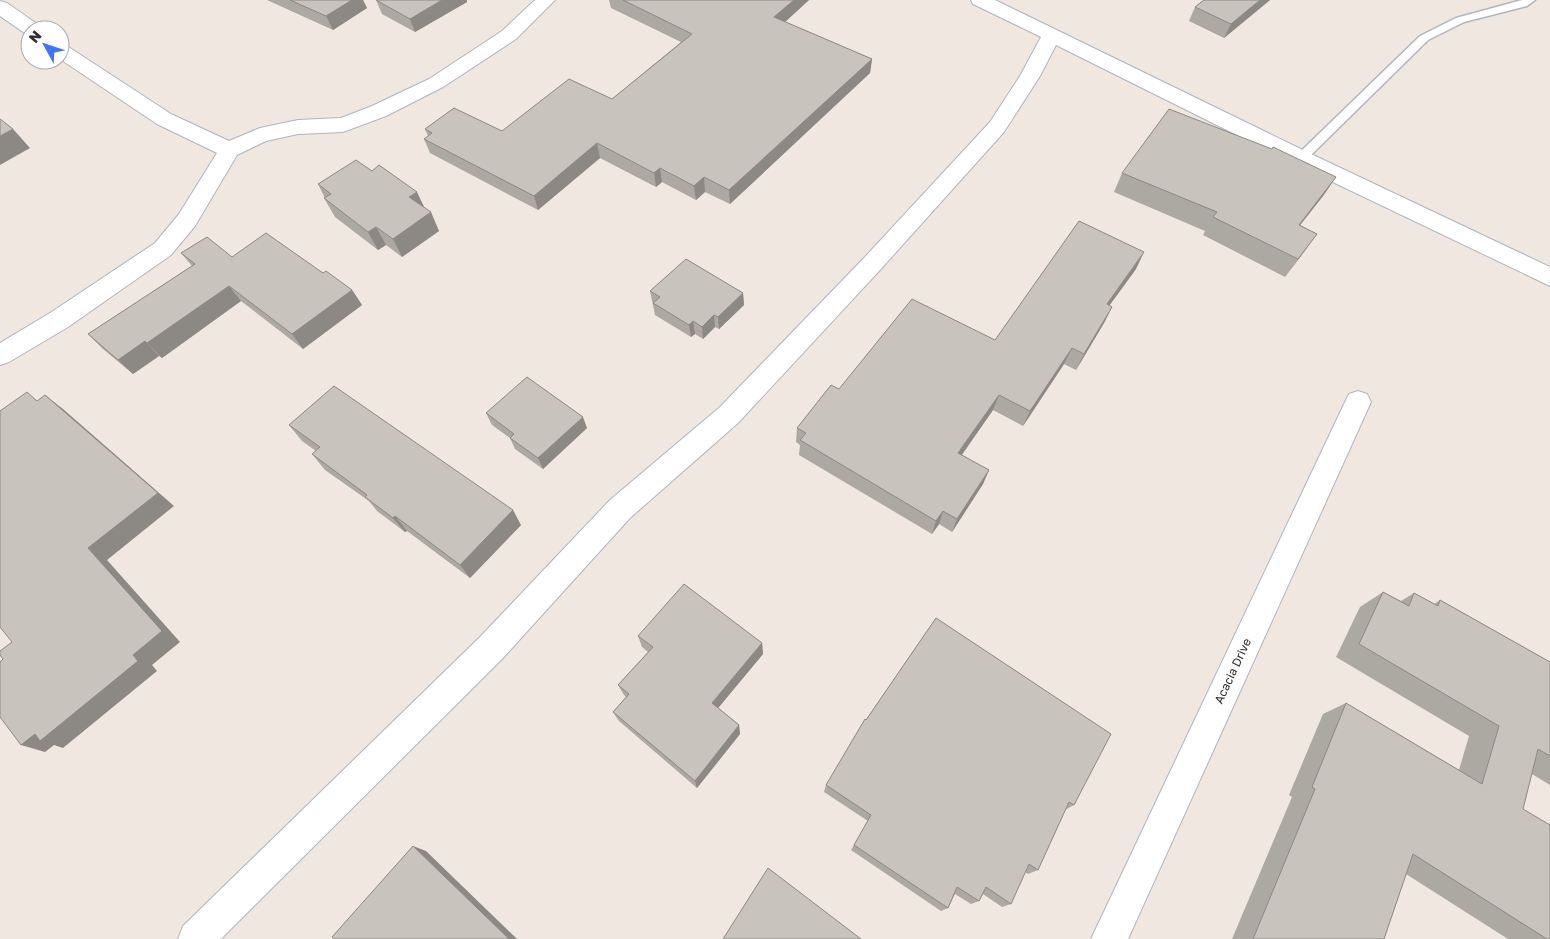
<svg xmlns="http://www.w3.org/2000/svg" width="1550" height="939" viewBox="0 0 1550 939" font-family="'Golos Text',sans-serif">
  <rect width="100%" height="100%" fill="#efe7e0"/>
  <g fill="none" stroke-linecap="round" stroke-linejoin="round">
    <defs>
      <polygon id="service" points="1522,0 1535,0 1527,6 1464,22 1428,40 1305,161 1297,161 1295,158 1297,155 1420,36 1456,18"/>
      <g id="minor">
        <polygon points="535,0 555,0 516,39 443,87 386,116 343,132 298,134 266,141 237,155 195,226 171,255 68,327 9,362 0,365 0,343 50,313 155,243 179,214 217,153 157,124 60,59 60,44 67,46 171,114 229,141 260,128 298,120 341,118 372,106 429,79 502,31"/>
        <polygon points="971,0 995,0 1309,153 1550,267 1550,286 1293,163 1056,45 1040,76 1004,132 880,270 738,423 630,518 502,659 221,939 178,939 183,926 480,637 610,500 720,407 864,258 990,122 1020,76 1041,37 973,4"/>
        <polygon points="0,1 7,3 40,26 43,30 30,30 30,35 26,34 0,16"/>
        <polygon points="1358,391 1367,394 1371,402 1128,939 1091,939 1345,402 1349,394"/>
      </g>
    </defs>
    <use href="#service" stroke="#b1b4be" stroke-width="3"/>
    <use href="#minor" stroke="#b1b4be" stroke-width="2"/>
    <use href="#service" fill="#fff" fill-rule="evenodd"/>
    <use href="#minor" fill="#fff" fill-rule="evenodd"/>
  </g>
  <g fill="#aca8a2">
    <polygon points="267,0 363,0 367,8 333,30"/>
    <polygon points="376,0 467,0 467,2 415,32 382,14"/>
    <polygon points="609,0 809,0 785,22 872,59 870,73 730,204 705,192 696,200 662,182 656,187 600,158 538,210 430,153 424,139 428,136 425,129 502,131 612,99 681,42 611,8"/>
    <polygon points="1204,0 1270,0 1224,38 1189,21 1195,7"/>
    <polygon points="1122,173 1336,177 1323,196 1300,225 1317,234 1285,277 1203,235 1205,231 1114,192"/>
    <polygon points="318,184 424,207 439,231 402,257 386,245 378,250 335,217 324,198 325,198"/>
    <polygon points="181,253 232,257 323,273 352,290 362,305 303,349 241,301 162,358 159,356 133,374 103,349 88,334 192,266"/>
    <polygon points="1136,269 1109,306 1112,307 1104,323 1076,370 1064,364 1023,426 993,410 962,455 989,470 983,484 952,532 939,524 932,534 799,455 800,445 796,442 797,428 839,389 995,340"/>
    <polygon points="650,291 743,293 744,305 719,329 715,327 703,339 695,334 691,337 655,315"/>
    <polygon points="486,413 587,428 543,469 515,449 510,438 492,425"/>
    <polygon points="289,425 521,525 470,578 407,531 405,532 377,511 369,501 325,470 312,454 316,451 302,441"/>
    <polygon points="1383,592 1401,601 1414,593 1434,604 1440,600 1550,662 1550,785 1532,774 1523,809 1550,939 1508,939 1406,874 1384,939 1232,939 1292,797 1289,795 1323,714 1346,703 1459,770 1469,736 1336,657 1360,607"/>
    <polygon points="936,618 1074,805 1065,810 1038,870 1028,874 1025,872 1011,904 1002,907 983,894 979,901 971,904 955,894 948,908 941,911 851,850 868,821 824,792 826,785 866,720"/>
    <polygon points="638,636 762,643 763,654 718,708 739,725 740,734 697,788 619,721 613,712 626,697 624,695 618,685 648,652 642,647"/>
  </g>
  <g fill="#8c8884">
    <polygon points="352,0 363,0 367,8 333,30 326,16"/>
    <polygon points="442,0 467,0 467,2 415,32 410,19"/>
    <polygon points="794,0 809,0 774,32 774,17"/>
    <polygon points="1260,0 1270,0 1224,38 1231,24"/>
    <polygon points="872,59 870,73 730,204 729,190"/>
    <polygon points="13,129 30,148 0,165 0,136"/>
    <polygon points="597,143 600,158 538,210 534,196"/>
    <polygon points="660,168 662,182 656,187 654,173"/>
    <polygon points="704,177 705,192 696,200 694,186"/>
    <polygon points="1336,177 1323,196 1286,243 1299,225"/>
    <polygon points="417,192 426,211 409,197"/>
    <polygon points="431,212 439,231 402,257 393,239"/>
    <polygon points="376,227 386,245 378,250 368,232"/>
    <polygon points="1317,234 1304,252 1285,277 1298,259"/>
    <polygon points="1144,252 1136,269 1098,321 1107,304"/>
    <polygon points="229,286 241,301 162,358 147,343"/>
    <polygon points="352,290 362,305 303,349 292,334"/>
    <polygon points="743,293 744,305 719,329 718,317"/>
    <polygon points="1112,307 1104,323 1076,370 1084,354"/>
    <polygon points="714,315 715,327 703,339 702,327"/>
    <polygon points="693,321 695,334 691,337 689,325"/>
    <polygon points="145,341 159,356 133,374 118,360"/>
    <polygon points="1072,348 1064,364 1023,426 1030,411"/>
    <polygon points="45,395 63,409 174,506 107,560 180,642 152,665 157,671 63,748 54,745 45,752 21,745 133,655 88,548"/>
    <polygon points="999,395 993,410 953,467 958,453"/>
    <polygon points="583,417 587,428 543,469 538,458"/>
    <polygon points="989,470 983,484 952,532 957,519"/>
    <polygon points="513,510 521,525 470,578 460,565"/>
    <polygon points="943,511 939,524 932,534 936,521"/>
    <polygon points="395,516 407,531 405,532 393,518"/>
    <polygon points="762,643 763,654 714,713 712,703"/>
    <polygon points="739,725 740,734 697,788 695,781"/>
    <polygon points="413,846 426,851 517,939 509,939"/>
  </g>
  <g fill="#c8c3bc" stroke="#8c8884">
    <polygon points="290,0 352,0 326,16"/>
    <polygon points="376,0 442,0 410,19"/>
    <polygon points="623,0 794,0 774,17 872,59 729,190 704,177 694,186 660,168 654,173 597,143 534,196 424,139 432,133 425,129 454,108 502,131 569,79 612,99 692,34"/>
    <polygon points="1204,0 1260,0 1231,24 1195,7"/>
    <polygon points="1169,109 1272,149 1273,147 1336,177 1299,225 1317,234 1298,259 1213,217 1217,212 1122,173"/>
    <polygon points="0,119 13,129 0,136"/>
    <polygon points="356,160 372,171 379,165 417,192 409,197 431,212 393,239 376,227 368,232 324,198 331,194 318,184"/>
    <polygon points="1079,221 1144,252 1107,304 1112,307 1084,354 1072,348 1030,411 999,395 958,453 989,470 957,519 943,511 936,521 800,440 806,433 797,428 831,385 839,389 912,299 995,340"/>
    <polygon points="266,233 323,273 326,271 352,290 292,334 229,286 147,343 145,341 118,360 88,334 195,264 181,253 207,237 232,257"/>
    <polygon points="686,259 743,293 718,317 714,315 702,327 693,321 689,325 653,303 660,297 650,291"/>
    <polygon points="527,377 583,417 538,458 510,438 514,434 486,413"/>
    <polygon points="334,386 513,510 460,565 395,516 393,518 365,497 367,495 312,454 320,447 289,425"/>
    <polygon points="27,392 37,401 45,395 158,493 88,548 162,631 133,655 138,661 40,741 35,734 21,745 0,717 0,662 3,659 0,655 0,651 12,642 0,627 0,411"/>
    <polygon points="684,584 762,643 712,703 739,725 695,781 613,712 629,694 618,685 653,647 638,636"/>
    <polygon points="1383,592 1409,606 1414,593 1438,606 1440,600 1550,662 1550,756 1538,749 1523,809 1550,825 1550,939 1547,939 1413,854 1384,939 1253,939 1315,789 1312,787 1346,703 1482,784 1499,726 1359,644"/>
    <polygon points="936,618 1111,734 1074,805 1069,802 1038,870 1029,864 1011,904 986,887 979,901 957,887 948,908 854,845 871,815 826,785 865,719 866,720"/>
    <polygon points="413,846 509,939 334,939 332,937"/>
    <polygon points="768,868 861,939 723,939"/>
  </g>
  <g text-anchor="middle" stroke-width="4.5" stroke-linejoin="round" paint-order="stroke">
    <g font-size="12" fill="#2e2e2e" stroke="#fff">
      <text transform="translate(1233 671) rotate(-65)" y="4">Acacia Drive</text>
    </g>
  </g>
  <g transform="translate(45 45) rotate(310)"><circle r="24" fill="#ffffff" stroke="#ababab"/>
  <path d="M0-4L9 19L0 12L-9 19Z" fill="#4173fc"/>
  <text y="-8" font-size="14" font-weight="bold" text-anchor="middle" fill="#2e2e2e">N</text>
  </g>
</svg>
